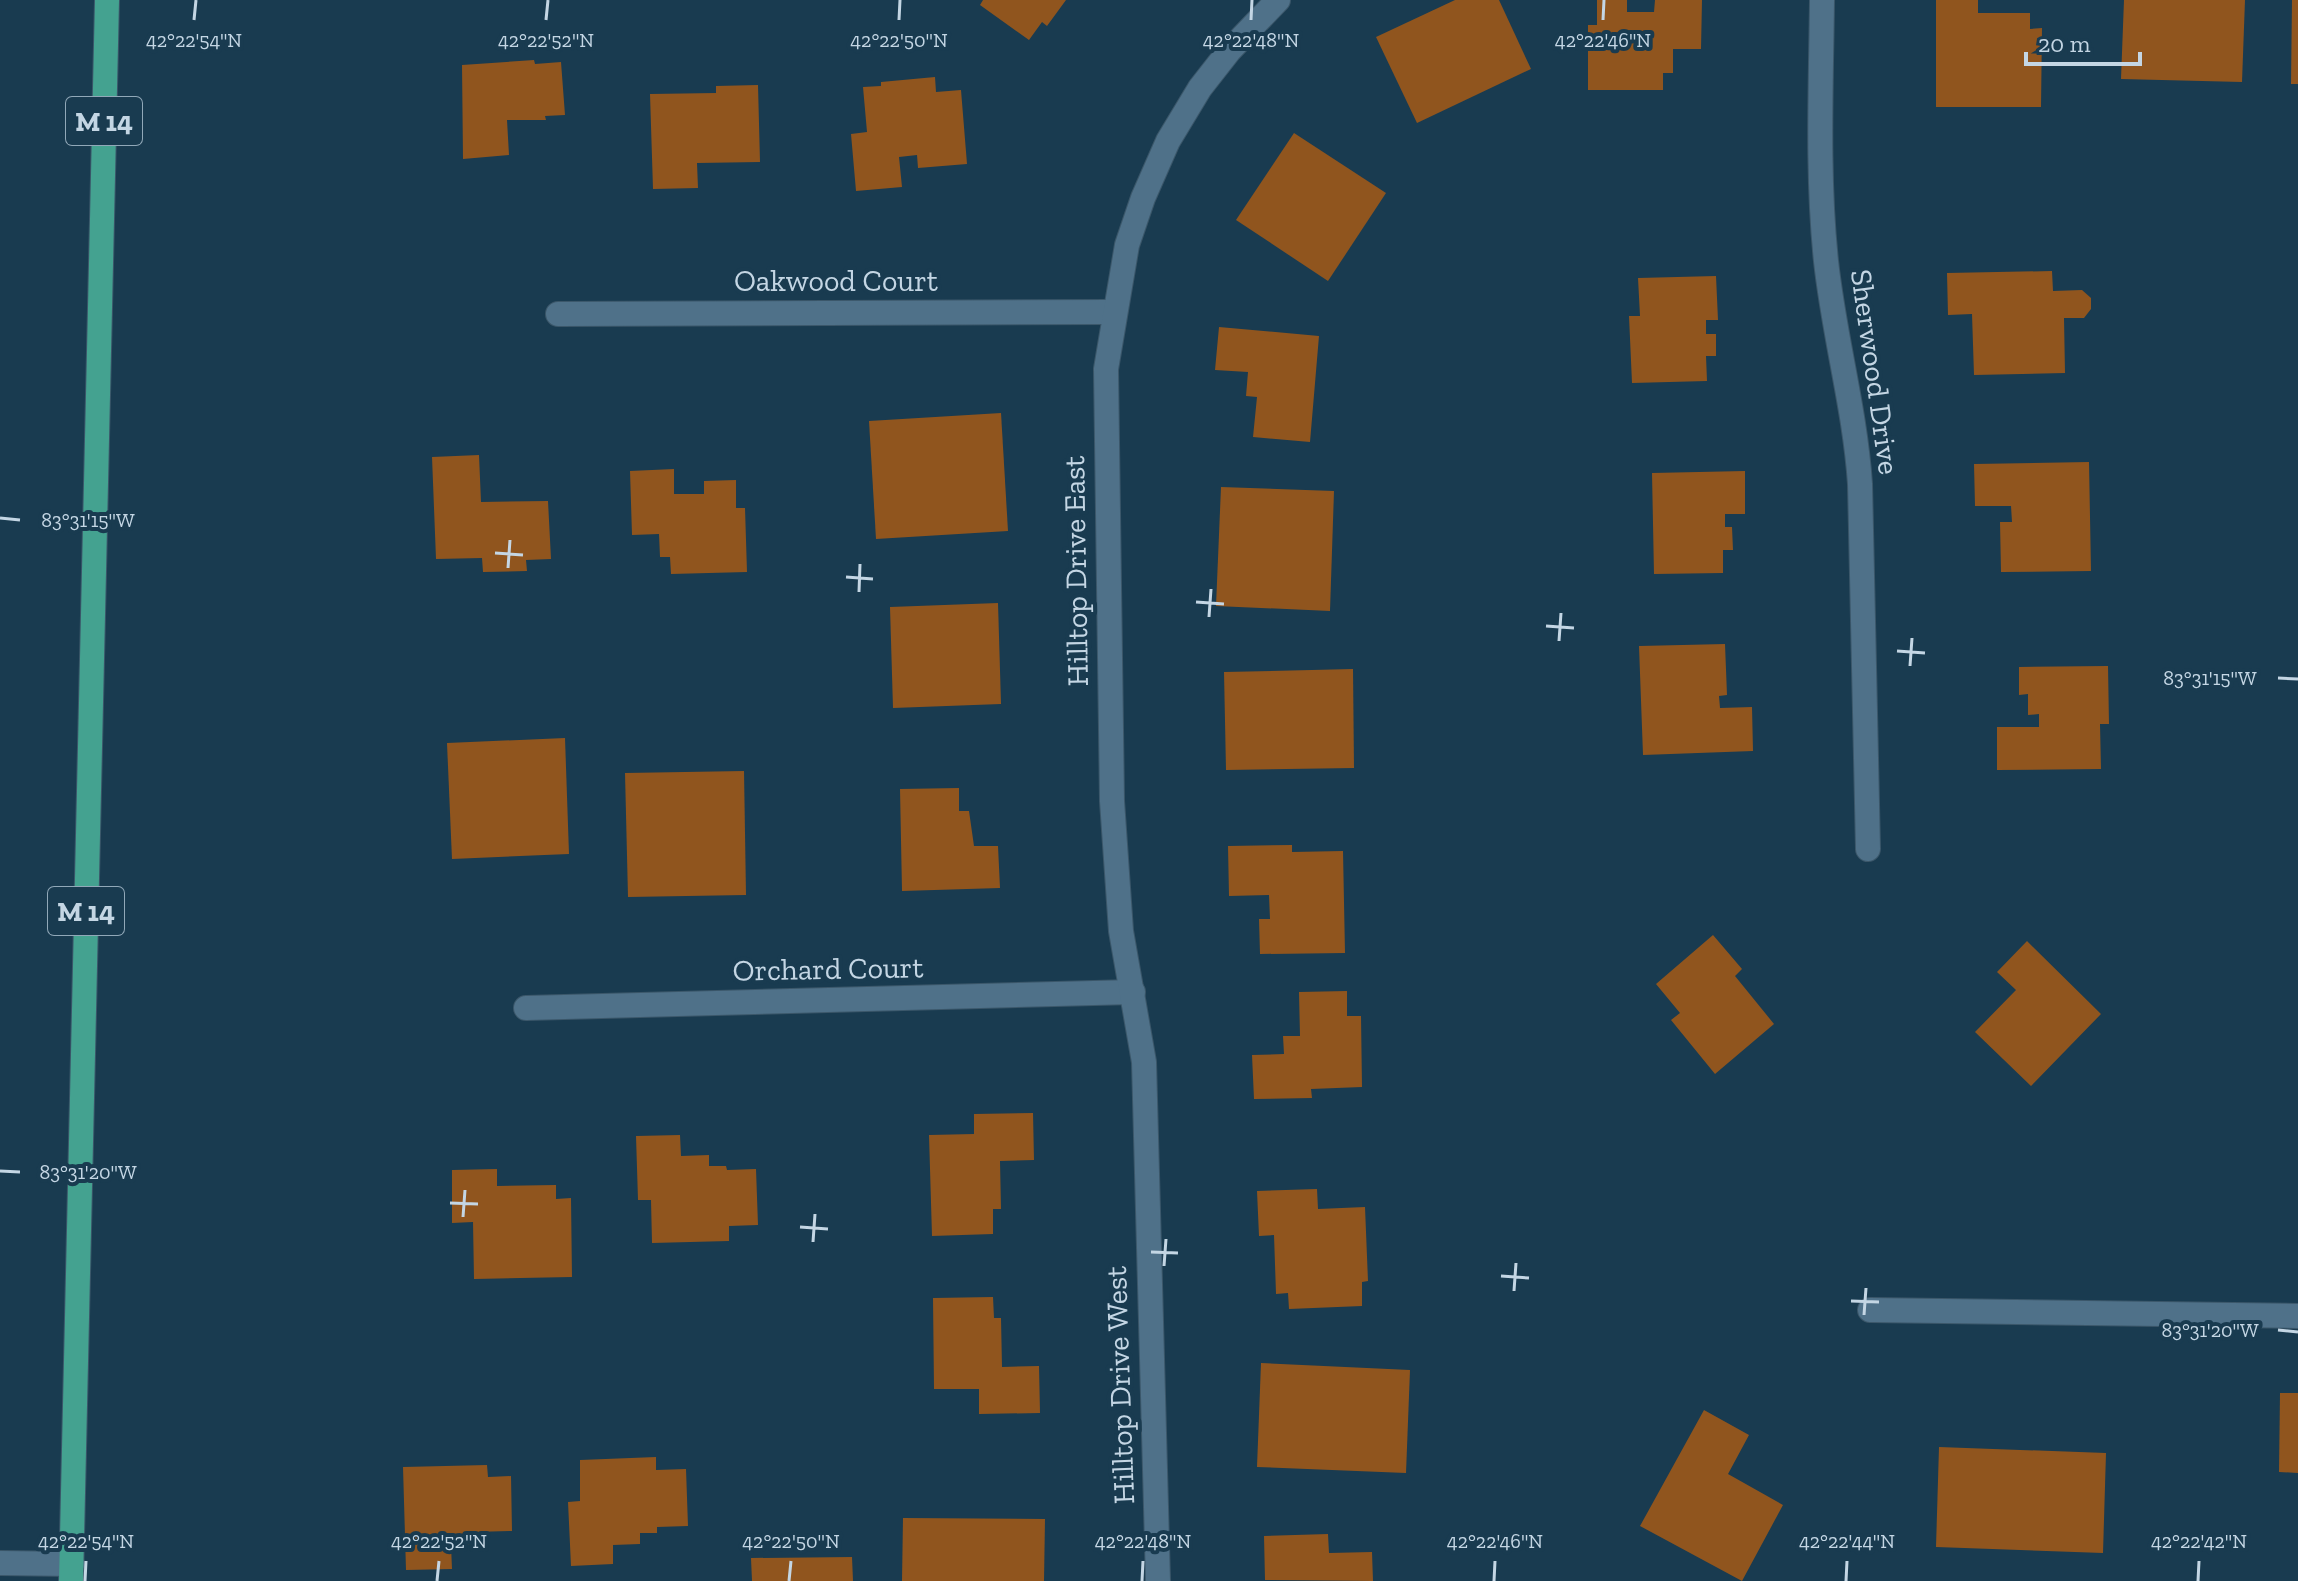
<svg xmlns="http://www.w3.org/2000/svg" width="2298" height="1581" viewBox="0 0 2298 1581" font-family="'Zilla Slab',serif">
  <rect width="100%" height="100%" fill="#193b50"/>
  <g fill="#90551e">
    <polygon points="983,0 1066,0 1047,26 1042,22 1029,40 980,5"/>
    <polygon points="1455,0 1499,0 1531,69 1417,123 1376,37"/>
    <polygon points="1597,0 1627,0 1627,12 1654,12 1655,0 1702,0 1701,49 1673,49 1673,73 1663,73 1663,90 1588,90 1588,25 1597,25"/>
    <polygon points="1936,0 1978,0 1978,13 2030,13 2030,29 2042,28 2041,107 1936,107"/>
    <polygon points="2124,0 2245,0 2242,82 2121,79"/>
    <polygon points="2292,0 2298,0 2298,84 2291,84"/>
    <polygon points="534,60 535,64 561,62 565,115 545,116 546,120 507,120 509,155 463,159 462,65"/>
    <polygon points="935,77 936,92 961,90 967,164 918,168 917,155 899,157 902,187 856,191 851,134 867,132 863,87 881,86 881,82"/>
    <polygon points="758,85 760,162 697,163 698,188 653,189 650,94 716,93 716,86"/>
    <polygon points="1294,133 1386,193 1328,281 1236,220"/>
    <polygon points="2052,271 2053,291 2082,290 2091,298 2091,309 2084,318 2064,318 2065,373 1974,375 1972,314 1948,315 1947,273"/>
    <polygon points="1716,276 1718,320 1706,320 1706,334 1716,334 1716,356 1706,356 1707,381 1632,383 1629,316 1640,316 1638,278"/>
    <polygon points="1219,327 1319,336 1310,442 1253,437 1257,397 1246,396 1248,372 1215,370"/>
    <polygon points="1001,413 1008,531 876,539 869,421"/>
    <polygon points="479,455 481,502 548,501 551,559 526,560 527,571 483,572 482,558 436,559 432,457"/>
    <polygon points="2089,462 2091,571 2001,572 2000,522 2012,522 2011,506 1975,506 1974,464"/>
    <polygon points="674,469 674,494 704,494 704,481 736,480 736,508 745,508 747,572 671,574 670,557 660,557 659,534 632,535 630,471"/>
    <polygon points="1745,471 1745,514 1725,514 1725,527 1732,527 1733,550 1723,550 1723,573 1654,574 1652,473"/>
    <polygon points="1221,487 1334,491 1330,611 1216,606"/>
    <polygon points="998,603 1001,704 893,708 890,607"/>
    <polygon points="1725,644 1727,695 1719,696 1720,708 1752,707 1753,751 1643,755 1639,646"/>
    <polygon points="2108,666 2109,724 2100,724 2101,769 1997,770 1997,727 2039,727 2039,714 2028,715 2028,694 2019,695 2019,667"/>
    <polygon points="1353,669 1354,768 1226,770 1224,672"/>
    <polygon points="565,738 569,854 452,859 447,743"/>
    <polygon points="744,771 746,895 628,897 625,773"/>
    <polygon points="959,788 959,811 969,811 974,846 998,846 1000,888 902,891 900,789"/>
    <polygon points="1292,845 1292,852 1343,851 1345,953 1260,954 1259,919 1270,919 1269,895 1229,896 1228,846"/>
    <polygon points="1713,935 1742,969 1735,976 1774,1024 1715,1074 1671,1020 1680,1013 1656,984"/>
    <polygon points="2027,941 2101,1014 2031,1086 1975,1032 2016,990 1997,972"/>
    <polygon points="1347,991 1347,1016 1361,1016 1362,1087 1311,1089 1312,1098 1254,1099 1252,1055 1284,1054 1283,1036 1300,1036 1299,992"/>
    <polygon points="1033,1113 1034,1160 1000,1161 1001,1209 993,1209 993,1234 932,1236 929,1135 974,1134 974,1114"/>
    <polygon points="680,1135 681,1156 709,1155 709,1166 726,1166 727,1170 756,1169 758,1225 729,1226 729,1241 652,1243 651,1200 638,1200 636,1136"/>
    <polygon points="497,1169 497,1186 556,1185 556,1199 571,1198 572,1277 474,1279 473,1222 452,1223 452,1170"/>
    <polygon points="1317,1189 1318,1209 1365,1207 1368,1281 1362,1282 1362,1306 1289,1309 1288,1293 1276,1294 1274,1235 1259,1236 1257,1191"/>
    <polygon points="993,1297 994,1318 1001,1318 1002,1367 1039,1366 1040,1413 979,1414 979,1389 934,1389 933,1298"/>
    <polygon points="1261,1363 1410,1370 1406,1473 1257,1467"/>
    <polygon points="2280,1393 2298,1393 2298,1473 2279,1472"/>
    <polygon points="1704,1410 1749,1435 1728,1474 1783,1505 1742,1581 1640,1526"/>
    <polygon points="1939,1447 2106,1453 2103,1553 1936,1547"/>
    <polygon points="656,1457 656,1470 686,1469 688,1526 657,1527 657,1533 640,1533 640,1544 613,1545 613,1564 571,1566 568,1502 580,1501 580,1460"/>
    <polygon points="487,1465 488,1477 511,1476 512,1531 472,1532 472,1544 451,1545 452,1569 406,1570 403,1467"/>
    <polygon points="903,1518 1045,1519 1044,1581 902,1581"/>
    <polygon points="1328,1534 1329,1553 1372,1552 1373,1581 1265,1580 1264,1536"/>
    <polygon points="852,1557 853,1581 752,1581 751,1558"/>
  </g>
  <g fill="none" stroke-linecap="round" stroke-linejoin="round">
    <defs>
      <g id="minor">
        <path d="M 1822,0 C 1821,87 1817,175 1826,261 C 1834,336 1855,409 1860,484 L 1868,849"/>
        <polyline points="558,314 1113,312"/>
        <polyline points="526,1008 1133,992"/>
        <polyline points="1870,1310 2298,1316"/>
        <polyline points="0,1563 72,1564"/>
        <polyline points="1158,1581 1144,1062 1121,931 1112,801 1106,369 1127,245 1143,198 1168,141 1200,88 1229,51 1278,0"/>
      </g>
      <polyline id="highway" points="71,1581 107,0"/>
    </defs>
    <use href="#minor" stroke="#3b576a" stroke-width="26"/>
    <use href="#highway" stroke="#3b576a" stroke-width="26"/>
    <use href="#minor" stroke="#4f7189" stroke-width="24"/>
    <use href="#highway" stroke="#44a290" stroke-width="24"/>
  </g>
  <path fill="none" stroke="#c4d6e4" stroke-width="3" d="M 194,20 L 196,0M 546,20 L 548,0M 899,20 L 900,0M 1251,20 L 1252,0M 1603,20 L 1604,0M 0,518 L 20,520M 495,553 L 523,555M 508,568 L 510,540M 846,577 L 873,579M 859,592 L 860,564M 1196,602 L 1224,604M 1209,617 L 1211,589M 1546,626 L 1574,628M 1559,641 L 1561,613M 1897,651 L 1925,653M 1910,666 L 1912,638M 2278,678 L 2298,679M 0,1171 L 20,1172M 450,1203 L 478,1204M 463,1217 L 465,1190M 800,1227 L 828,1229M 813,1242 L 815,1214M 1151,1252 L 1178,1253M 1164,1266 L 1166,1239M 1501,1276 L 1529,1278M 1514,1291 L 1516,1263M 1851,1301 L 1879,1302M 1864,1315 L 1866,1288M 2278,1330 L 2298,1332M 85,1581 L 86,1561M 437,1581 L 439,1561M 789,1581 L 791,1561M 1142,1581 L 1143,1561M 1494,1581 L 1495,1561M 1846,1581 L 1847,1561M 2198,1581 L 2199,1561"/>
  <g text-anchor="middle" stroke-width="8" stroke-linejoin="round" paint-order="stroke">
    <g fill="#193b50" stroke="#91a8b8" stroke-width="2">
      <rect x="66" y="97" width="76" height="48" rx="6"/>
      <rect x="48" y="887" width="76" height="48" rx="6"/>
    </g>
    <g font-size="28" font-weight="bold" fill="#c4d6e4">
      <text x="104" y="131">M 14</text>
      <text x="86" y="921">M 14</text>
    </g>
    <g font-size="30" fill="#c4d6e4" stroke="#193b50">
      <text x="836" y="291">Oakwood Court</text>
      <text transform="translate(1875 372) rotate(82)" y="10">Sherwood Drive</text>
      <text transform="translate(1076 571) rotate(-91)" y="10">Hilltop Drive East</text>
      <text transform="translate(828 969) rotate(-1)" y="10">Orchard Court</text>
      <text transform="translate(1120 1385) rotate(-92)" y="10">Hilltop Drive West</text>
    </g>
  </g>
  <g font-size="20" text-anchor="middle" fill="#c4d6e4" stroke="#193b50" stroke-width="8" stroke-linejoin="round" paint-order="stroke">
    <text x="194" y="47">42°22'54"N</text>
    <text x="546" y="47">42°22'52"N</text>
    <text x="899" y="47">42°22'50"N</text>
    <text x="1251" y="47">42°22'48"N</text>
    <text x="1603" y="47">42°22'46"N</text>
    <text x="88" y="527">83°31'15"W</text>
    <text x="2210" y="685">83°31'15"W</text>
    <text x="88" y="1179">83°31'20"W</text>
    <text x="2210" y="1337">83°31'20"W</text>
    <text x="86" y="1548">42°22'54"N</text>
    <text x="439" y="1548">42°22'52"N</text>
    <text x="791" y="1548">42°22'50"N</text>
    <text x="1143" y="1548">42°22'48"N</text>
    <text x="1495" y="1548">42°22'46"N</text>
    <text x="1847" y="1548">42°22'44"N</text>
    <text x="2199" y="1548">42°22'42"N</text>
  </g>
  <path d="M2026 52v12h114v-12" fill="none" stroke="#c4d6e4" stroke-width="4"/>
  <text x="2038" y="52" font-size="24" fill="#c4d6e4" stroke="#193b50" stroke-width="6" paint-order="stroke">20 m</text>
</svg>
